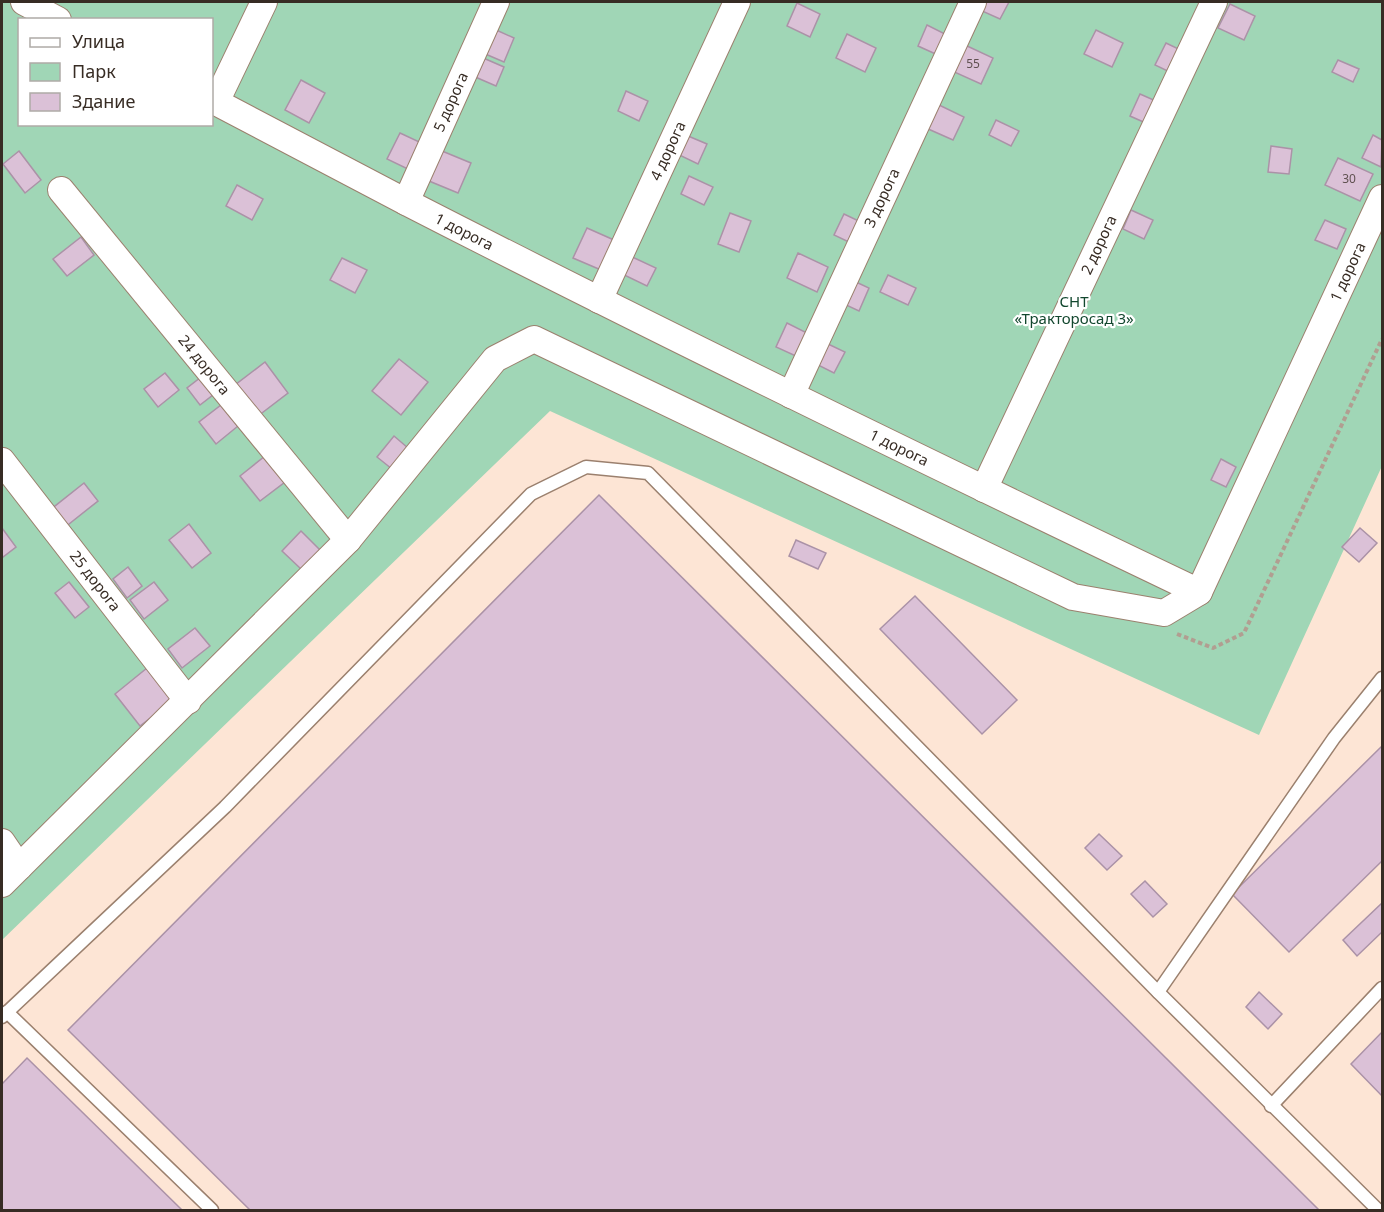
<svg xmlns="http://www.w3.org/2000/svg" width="1384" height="1212" viewBox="0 0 1384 1212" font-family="'Noto Sans',sans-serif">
  <rect width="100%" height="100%" fill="#fde5d5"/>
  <path fill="#a0d6b6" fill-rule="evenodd" d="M 2,2 L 1382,2 L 1382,466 L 1259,735 L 550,411 L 2,940 ZM 20,20 L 212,20 L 212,124 L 20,124 Z"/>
  <g fill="#dbc1d7" stroke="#ab92a7" stroke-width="1.5">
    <polygon points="987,2 1009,2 1000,19 982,11"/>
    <polygon points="797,3 820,14 810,37 787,26"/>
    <polygon points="1230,4 1255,16 1244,40 1218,28"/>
    <polygon points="927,25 949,36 940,56 918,46"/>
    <polygon points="494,29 514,38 504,62 483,53"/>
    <polygon points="1096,30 1123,43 1112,67 1084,54"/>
    <polygon points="847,34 876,48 865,72 836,58"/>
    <polygon points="1166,43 1189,54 1178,76 1155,65"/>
    <polygon points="965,45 993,58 981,84 952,71"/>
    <polygon points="481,57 504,67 496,86 473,76"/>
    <polygon points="1338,60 1359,69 1353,82 1332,72"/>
    <polygon points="301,80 325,93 309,123 285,110"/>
    <polygon points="626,91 648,101 639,121 618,111"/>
    <polygon points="1140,94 1165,105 1148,124 1130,116"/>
    <polygon points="937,104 964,117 953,140 926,128"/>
    <polygon points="996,120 1019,131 1011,146 989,135"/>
    <polygon points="400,133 428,146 414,172 387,159"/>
    <polygon points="681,133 707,144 698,164 673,152"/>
    <polygon points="1373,135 1382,140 1381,167 1362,158"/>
    <polygon points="1271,146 1292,149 1289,174 1268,172"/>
    <polygon points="19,151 41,180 25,193 3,164"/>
    <polygon points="442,151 471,163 458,193 429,181"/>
    <polygon points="1338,158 1373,174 1360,201 1325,185"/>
    <polygon points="689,176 713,187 704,205 681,194"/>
    <polygon points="237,185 263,199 252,220 226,206"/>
    <polygon points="1131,210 1153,220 1144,239 1123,229"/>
    <polygon points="730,213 751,221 739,252 718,244"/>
    <polygon points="844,214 863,223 853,244 834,235"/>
    <polygon points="1325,220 1346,229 1337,249 1315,240"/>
    <polygon points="587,228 614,240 601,270 573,258"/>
    <polygon points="81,237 94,255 67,276 53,259"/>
    <polygon points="798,253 828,267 817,292 787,278"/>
    <polygon points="628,255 656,268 647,286 620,273"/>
    <polygon points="342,258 367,270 355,293 330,280"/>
    <polygon points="888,275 916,288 908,305 880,292"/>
    <polygon points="856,282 869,288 859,311 846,305"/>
    <polygon points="787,323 809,334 798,357 776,347"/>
    <polygon points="826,343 845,352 834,373 816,364"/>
    <polygon points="399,359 428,382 401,415 372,391"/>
    <polygon points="265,362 288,393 258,416 235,385"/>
    <polygon points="165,373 179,390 158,407 144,389"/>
    <polygon points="205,374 218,391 200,405 187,388"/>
    <polygon points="221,405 238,426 216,444 199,422"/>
    <polygon points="394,436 408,448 392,469 377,457"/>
    <polygon points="265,456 285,482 260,501 240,476"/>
    <polygon points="1221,459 1236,467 1226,487 1211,480"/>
    <polygon points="84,483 98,501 64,528 50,510"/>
    <polygon points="599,495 1319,1210 250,1210 68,1030"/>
    <polygon points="189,524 211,553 192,568 169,540"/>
    <polygon points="2,528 16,547 3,557 2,555"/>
    <polygon points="1360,528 1377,543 1359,562 1342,547"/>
    <polygon points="301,531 320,550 301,569 282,551"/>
    <polygon points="796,540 826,553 818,569 789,556"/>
    <polygon points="128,567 142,586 127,598 113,579"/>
    <polygon points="69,582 89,607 75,618 55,593"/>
    <polygon points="154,582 168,600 144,619 130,600"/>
    <polygon points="915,596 1017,700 982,734 880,629"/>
    <polygon points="195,628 210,646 182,668 168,649"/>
    <polygon points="147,668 172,701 140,726 115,694"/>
    <polygon points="1382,746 1382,861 1289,952 1232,894"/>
    <polygon points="1099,834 1122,856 1107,870 1085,848"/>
    <polygon points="1145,881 1167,904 1153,917 1131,894"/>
    <polygon points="1382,903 1382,932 1357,956 1343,940"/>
    <polygon points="1259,992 1282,1014 1268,1029 1246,1007"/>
    <polygon points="1382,1032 1382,1096 1351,1064"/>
    <polygon points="27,1058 182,1210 2,1210 2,1084"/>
  </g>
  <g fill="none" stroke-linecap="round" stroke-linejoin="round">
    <defs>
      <g id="lane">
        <polyline points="1158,992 1334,738 1382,678"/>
        <polyline points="7,1012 212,1210"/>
        <polyline points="2,1017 225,807 531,494 586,467 648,473 1158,992 1378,1210"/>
        <polyline points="1271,1106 1382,988"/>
      </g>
      <g id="street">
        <polyline points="24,2 58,20"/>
        <path d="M 212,100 C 277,134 342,169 408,203 C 669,337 933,465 1199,592 L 1382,198"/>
        <polyline points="216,102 264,2"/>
        <polyline points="61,190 348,540"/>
        <polyline points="406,202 496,2"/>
        <polyline points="599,300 737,2"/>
        <polyline points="791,395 973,2"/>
        <polyline points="2,461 188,701"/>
        <polyline points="984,489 1214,2"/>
        <polyline points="2,842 19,867"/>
        <polyline points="2,884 348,540 495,359 534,339 1073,597 1164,613 1199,592"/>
      </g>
    </defs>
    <use href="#lane" stroke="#9b806e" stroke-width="15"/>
    <use href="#street" stroke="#9b806e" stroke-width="28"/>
    <polyline stroke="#b19e91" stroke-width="4" stroke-dasharray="4.5 3" stroke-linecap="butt" points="1177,634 1213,648 1244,633 1382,339"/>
    <use href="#lane" stroke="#fff" stroke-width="12"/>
    <use href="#street" stroke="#fff" stroke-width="26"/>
  </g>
  <g text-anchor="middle" stroke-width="4.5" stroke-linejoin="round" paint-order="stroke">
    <g font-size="12" fill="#605151">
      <text x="973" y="68">55</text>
      <text x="1349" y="183">30</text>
    </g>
    <g font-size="15" fill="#372c24" stroke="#fff">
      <text transform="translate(451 102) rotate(-66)" y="5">5 дорога</text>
      <text transform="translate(668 151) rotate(-65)" y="5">4 дорога</text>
      <text transform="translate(882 198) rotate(-65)" y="5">3 дорога</text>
      <text transform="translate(464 232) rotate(27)" y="5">1 дорога</text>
      <text transform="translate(1099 245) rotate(-65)" y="5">2 дорога</text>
      <text transform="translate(1348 272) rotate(-65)" y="5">1 дорога</text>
      <text transform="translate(204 365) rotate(51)" y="5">24 дорога</text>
      <text transform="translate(899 448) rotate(26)" y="5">1 дорога</text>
      <text transform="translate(95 581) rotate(52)" y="5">25 дорога</text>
    </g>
    <g font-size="15" fill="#12472e" stroke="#fff">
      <text x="1074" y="307">СНТ<tspan x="1074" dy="17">«Тракторосад 3»</tspan></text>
    </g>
  </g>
  <rect width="1384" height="1212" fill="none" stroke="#372c24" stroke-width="6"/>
  <rect x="18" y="18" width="195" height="108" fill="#ffffff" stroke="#afaba7" stroke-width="1.5"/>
  <rect x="30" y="38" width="30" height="9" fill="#ffffff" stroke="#afaba7" stroke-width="1.5"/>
  <text x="72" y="48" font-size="18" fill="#372c24">Улица</text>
  <rect x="30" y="63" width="30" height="18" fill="#a0d6b6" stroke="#afaba7" stroke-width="1.5"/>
  <text x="72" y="78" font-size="18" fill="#372c24">Парк</text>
  <rect x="30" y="93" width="30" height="18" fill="#dbc1d7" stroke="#afaba7" stroke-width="1.5"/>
  <text x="72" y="108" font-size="18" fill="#372c24">Здание</text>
</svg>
